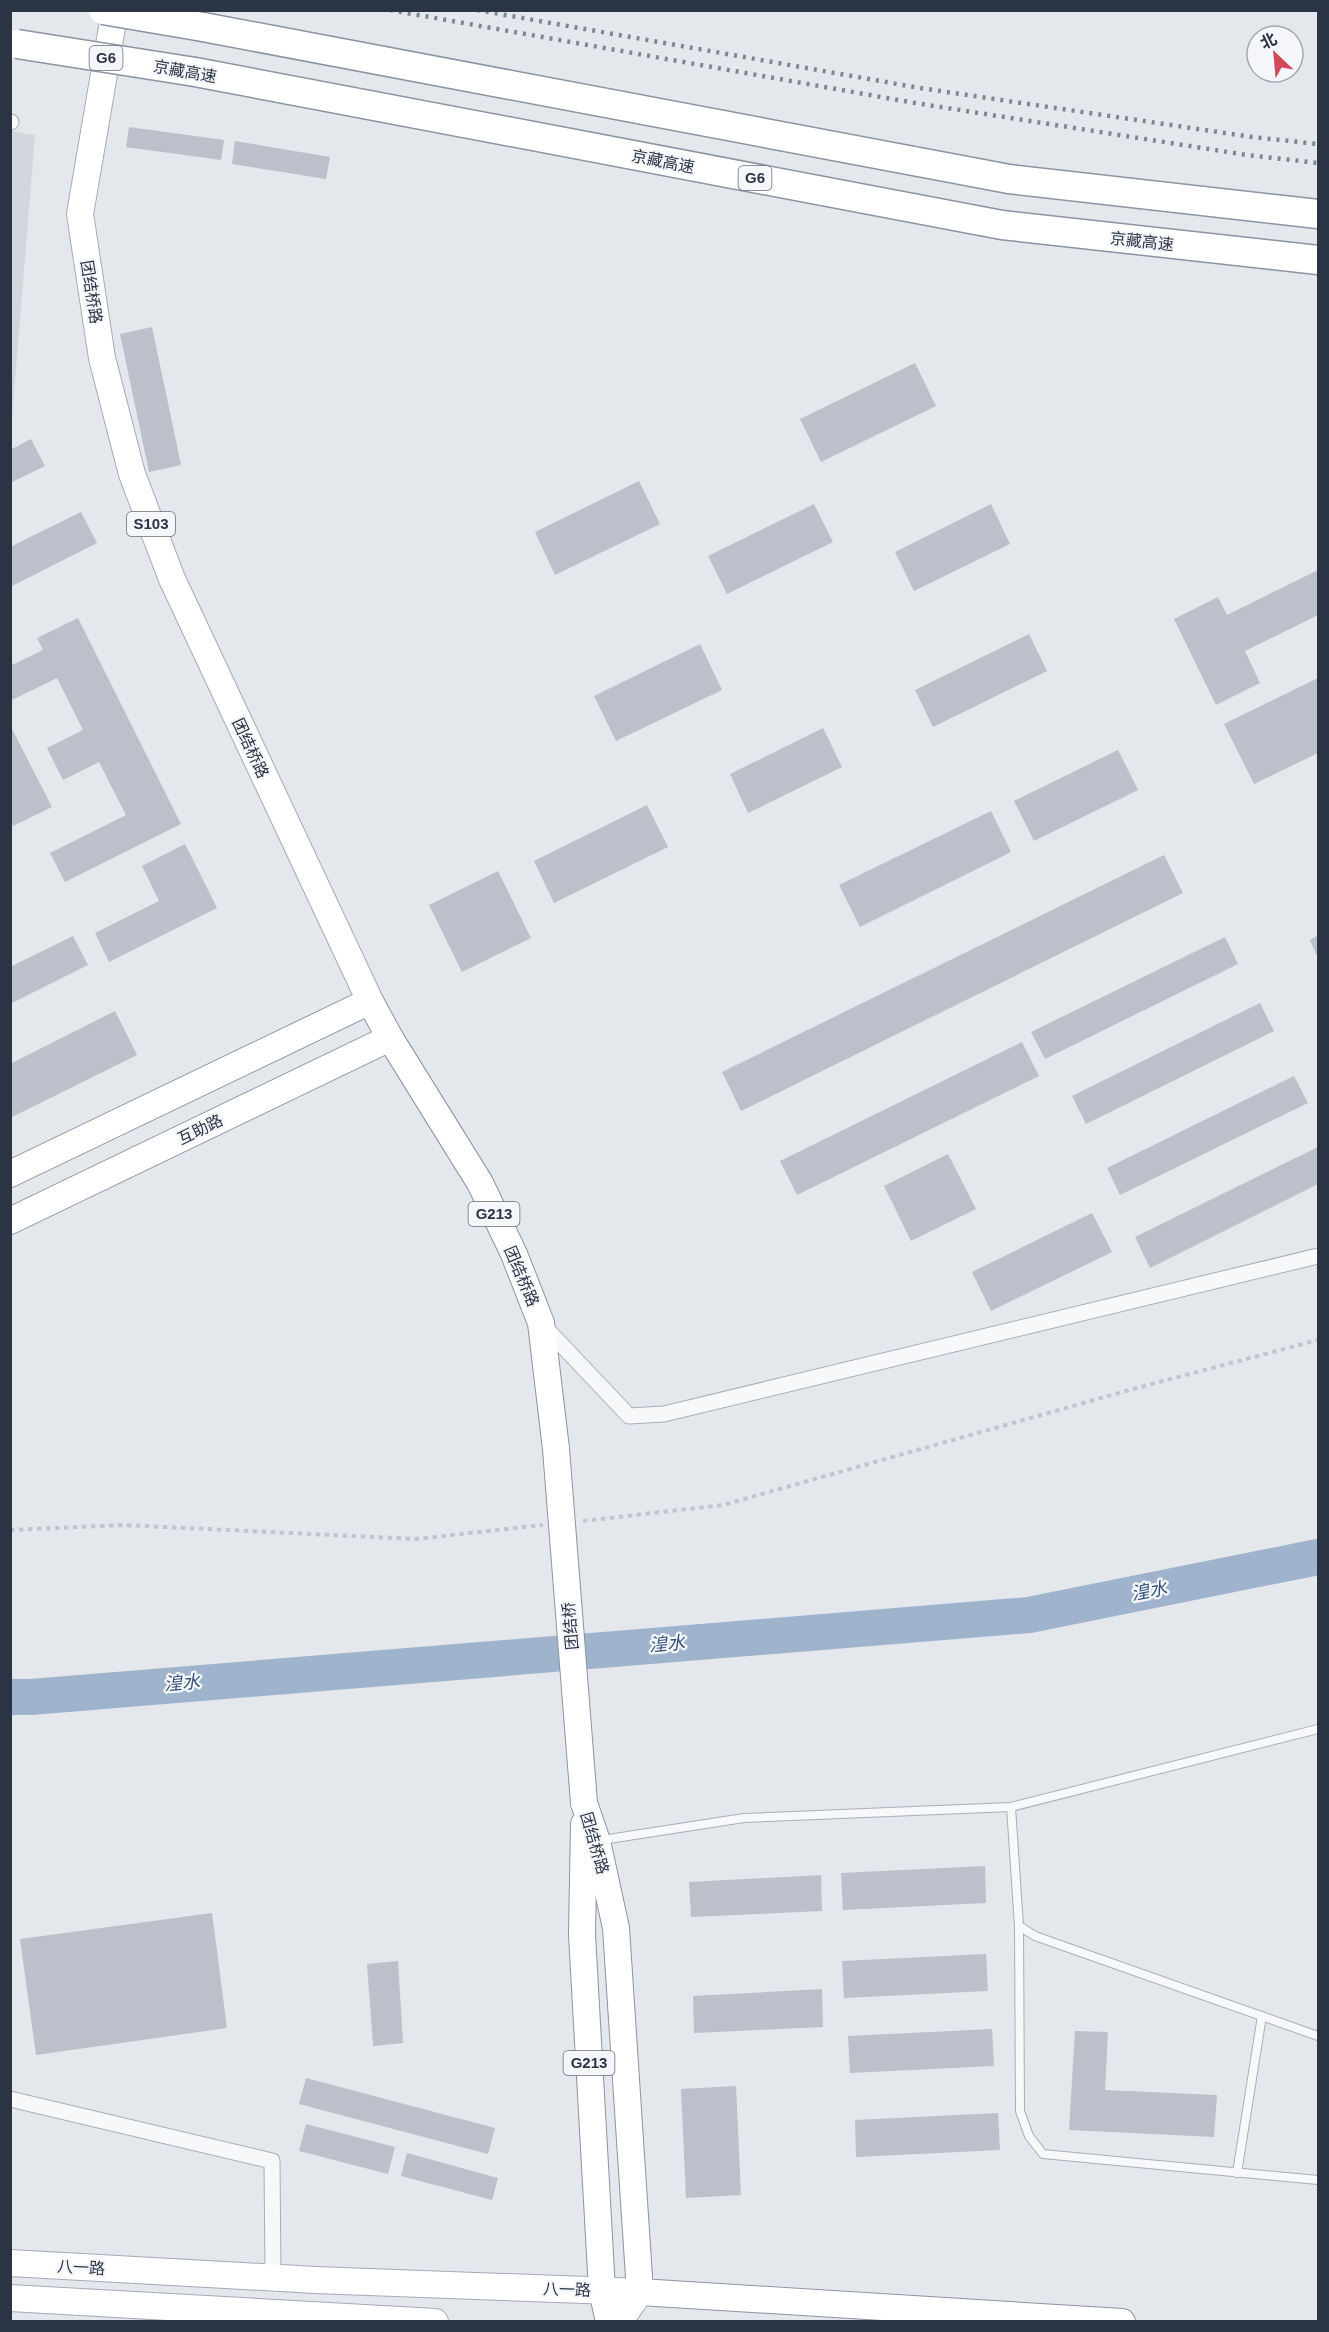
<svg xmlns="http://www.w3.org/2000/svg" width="1329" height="2332" viewBox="0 0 1329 2332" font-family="Arial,'Noto Sans SC',sans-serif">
  <rect width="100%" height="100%" fill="#e4e7ec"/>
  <polygon fill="#d2d6de" points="11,131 35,135 12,418 11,419"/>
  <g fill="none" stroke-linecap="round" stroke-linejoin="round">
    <polyline stroke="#9fb4cc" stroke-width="36" points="10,1697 31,1697 1029,1615 1318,1557"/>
  </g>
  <g fill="#bbc0ca">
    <polygon points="129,127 224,140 221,160 126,147"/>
    <polygon points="235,141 330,157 326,179 232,164"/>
    <polygon points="152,327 181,465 149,472 120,334"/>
    <polygon points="915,363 936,406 821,462 800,419"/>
    <polygon points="31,439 45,466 10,483 10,450"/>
    <polygon points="639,481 660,524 555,575 535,532"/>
    <polygon points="814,504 833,542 727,594 708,556"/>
    <polygon points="991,504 1010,544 914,591 895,552"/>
    <polygon points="81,512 97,543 10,587 10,547"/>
    <polygon points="1318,570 1318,615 1245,651 1260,683 1216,705 1174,619 1218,597 1227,615"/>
    <polygon points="78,618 181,824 65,882 50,853 126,815 99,762 63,780 47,748 83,730 57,678 10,701 10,666 43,650 37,638"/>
    <polygon points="1029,634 1047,671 933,727 915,690"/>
    <polygon points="700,644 722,690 616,741 594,696"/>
    <polygon points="1318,678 1318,753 1254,784 1224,724"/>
    <polygon points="10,725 52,807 13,826 10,820"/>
    <polygon points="823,728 842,767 748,813 730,774"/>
    <polygon points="1118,750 1138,790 1034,841 1014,801"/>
    <polygon points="647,805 668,847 554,903 534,861"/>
    <polygon points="991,811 1011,852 860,927 839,885"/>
    <polygon points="185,844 217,908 109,962 95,933 159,901 142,866"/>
    <polygon points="1164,855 1183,893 741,1111 722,1072"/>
    <polygon points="498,871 531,938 462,972 429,905"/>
    <polygon points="1318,935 1318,958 1310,940"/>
    <polygon points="73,936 88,965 10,1004 10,967"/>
    <polygon points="1225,937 1238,964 1045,1059 1031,1032"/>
    <polygon points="1260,1003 1274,1031 1086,1124 1072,1096"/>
    <polygon points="115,1011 137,1055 10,1118 10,1064"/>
    <polygon points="1022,1042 1039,1076 797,1195 780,1161"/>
    <polygon points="1294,1076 1308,1103 1120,1195 1107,1168"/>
    <polygon points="1318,1147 1318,1184 1150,1268 1135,1237"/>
    <polygon points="948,1154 976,1209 911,1241 884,1186"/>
    <polygon points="1092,1213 1112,1252 991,1311 972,1272"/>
    <polygon points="985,1866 986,1903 843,1910 841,1873"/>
    <polygon points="821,1875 822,1911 691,1917 689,1882"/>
    <polygon points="212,1913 227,2028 36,2055 20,1939"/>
    <polygon points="986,1954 988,1991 844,1998 842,1961"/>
    <polygon points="398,1961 403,2043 373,2046 367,1964"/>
    <polygon points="822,1989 823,2027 694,2033 693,1996"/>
    <polygon points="992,2029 994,2066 850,2073 848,2036"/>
    <polygon points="1075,2031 1108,2032 1105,2090 1217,2095 1214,2137 1069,2130"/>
    <polygon points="306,2078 495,2128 488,2154 299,2104"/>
    <polygon points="736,2086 741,2195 686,2198 681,2089"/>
    <polygon points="998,2113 1000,2150 856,2157 855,2120"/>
    <polygon points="306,2124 395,2147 388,2174 299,2151"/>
    <polygon points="407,2153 498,2178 492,2200 401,2176"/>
  </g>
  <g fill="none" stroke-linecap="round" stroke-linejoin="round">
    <defs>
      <g id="service">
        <polyline points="1011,1807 1019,1926 1035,1936 1318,2036"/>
        <polyline points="602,1840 744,1818 1011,1807 1318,1729"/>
        <polyline points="1019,1926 1020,2111 1029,2136 1043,2154 1318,2180"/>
        <polyline points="1237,2173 1262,2016"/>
      </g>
      <g id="minor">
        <polyline points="10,122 11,122"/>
        <polyline points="541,1323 629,1416 664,1414 1318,1256"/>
        <polyline points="10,2099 272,2161 273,2278"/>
      </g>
      <g id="primary">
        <polyline points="115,10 80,214 102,358 132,474 172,579 370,1001"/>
        <polyline points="10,2263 315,2280 640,2292"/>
        <polyline points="10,2298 435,2322"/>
        <polyline points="619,2322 640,2292"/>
      </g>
      <g id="trunk">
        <polyline points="10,1174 370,1001 390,1038 480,1183 514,1254 541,1323 556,1449"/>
        <polyline points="10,1221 390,1038"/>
        <polyline points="584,1803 597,1841 616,1928 640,2292 1122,2322"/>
        <polyline points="584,1824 582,1935 602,2290 609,2322"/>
      </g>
      <g id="motorway">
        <polyline points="203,27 1009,179 1318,214"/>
        <polyline points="195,72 1002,225 1318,260"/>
      </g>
    </defs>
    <use href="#service" stroke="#a9aeb7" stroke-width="10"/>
    <use href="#minor" stroke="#a9aeb7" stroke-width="17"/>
    <use href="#primary" stroke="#a3abb8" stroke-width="28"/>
    <use href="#trunk" stroke="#8b94a3" stroke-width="28"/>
    <use href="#motorway" stroke="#8b94a3" stroke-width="31"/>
    <g stroke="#c2c5cb" stroke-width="4" stroke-dasharray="4.5 4.5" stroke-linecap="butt">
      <polyline points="583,1521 723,1505 1133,1389 1318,1340"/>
      <polyline points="10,1530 123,1525 417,1539 543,1525"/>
    </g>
    <use href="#service" stroke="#f7f8fa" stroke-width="8"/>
    <use href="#minor" stroke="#f7f8fa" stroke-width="15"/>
    <use href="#primary" stroke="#fff" stroke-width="26"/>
    <use href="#trunk" stroke="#fff" stroke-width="26"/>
    <use href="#motorway" stroke="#fff" stroke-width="28"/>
    <g stroke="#7d8696" stroke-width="4.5" stroke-dasharray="3 6" stroke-linecap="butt">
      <polyline points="390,10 915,103 1247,155 1318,163"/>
      <polyline points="477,10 920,88 1252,137 1318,144"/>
    </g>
    <defs>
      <polyline id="trunk-bridge" points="556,1449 584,1803"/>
      <g id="motorway-bridge">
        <polyline points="103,10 203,27"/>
        <polyline points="17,44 195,72"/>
      </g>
    </defs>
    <use href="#trunk-bridge" stroke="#8b94a3" stroke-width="28" stroke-linecap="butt"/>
    <use href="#motorway-bridge" stroke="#8b94a3" stroke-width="31" stroke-linecap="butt"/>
    <use href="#trunk-bridge" stroke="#fff" stroke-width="26"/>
    <use href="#motorway-bridge" stroke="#fff" stroke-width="28"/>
  </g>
  <g text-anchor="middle" stroke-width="4.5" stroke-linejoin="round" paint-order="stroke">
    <g fill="#f4f6f9" stroke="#676e7b" stroke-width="1.5">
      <rect x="89.5" y="46" width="33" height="24" rx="4.5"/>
      <rect x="738.5" y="166" width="33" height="24" rx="4.5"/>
      <rect x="127" y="512" width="48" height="24" rx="4.5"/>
      <rect x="468.5" y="1202" width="51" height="24" rx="4.5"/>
      <rect x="563.5" y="2051" width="51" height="24" rx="4.5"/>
    </g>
    <g font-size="15" font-weight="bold" fill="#2b3445">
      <text x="106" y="63">G6</text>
      <text x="755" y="183">G6</text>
      <text x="151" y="529">S103</text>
      <text x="494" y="1219">G213</text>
      <text x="589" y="2068">G213</text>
    </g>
    <g font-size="16" fill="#2b3445" stroke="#f4f6f9">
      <text transform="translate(185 71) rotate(10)" y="6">京藏高速</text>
      <text transform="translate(663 161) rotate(11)" y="6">京藏高速</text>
      <text transform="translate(1142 241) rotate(6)" y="6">京藏高速</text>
      <text transform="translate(92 292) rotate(81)" y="6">团结桥路</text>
      <text transform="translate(251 748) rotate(65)" y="6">团结桥路</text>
      <text transform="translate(200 1129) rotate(-26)" y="6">互助路</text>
      <text transform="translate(522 1276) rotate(67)" y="6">团结桥路</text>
      <text transform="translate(570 1626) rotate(-95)" y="6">团结桥</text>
      <text transform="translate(595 1843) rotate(74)" y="6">团结桥路</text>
      <text transform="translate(81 2267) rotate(3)" y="6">八一路</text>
      <text transform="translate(567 2289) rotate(2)" y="6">八一路</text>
    </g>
    <g font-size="18" font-style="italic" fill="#34527a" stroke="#f4f6f9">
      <text transform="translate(1149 1591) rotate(-11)" y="6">湟水</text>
      <text transform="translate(667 1644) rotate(-5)" y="6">湟水</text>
      <text transform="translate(182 1683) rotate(-5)" y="6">湟水</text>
    </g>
  </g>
  <rect width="1329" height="2332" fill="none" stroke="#2b3445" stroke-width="24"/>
  <g transform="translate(1275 54) rotate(334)"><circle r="28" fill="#f4f6f9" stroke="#a4a8b1" stroke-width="1.5"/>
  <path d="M0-4.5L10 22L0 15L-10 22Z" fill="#d1495b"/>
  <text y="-9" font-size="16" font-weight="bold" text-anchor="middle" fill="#2b3445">北</text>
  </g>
</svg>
